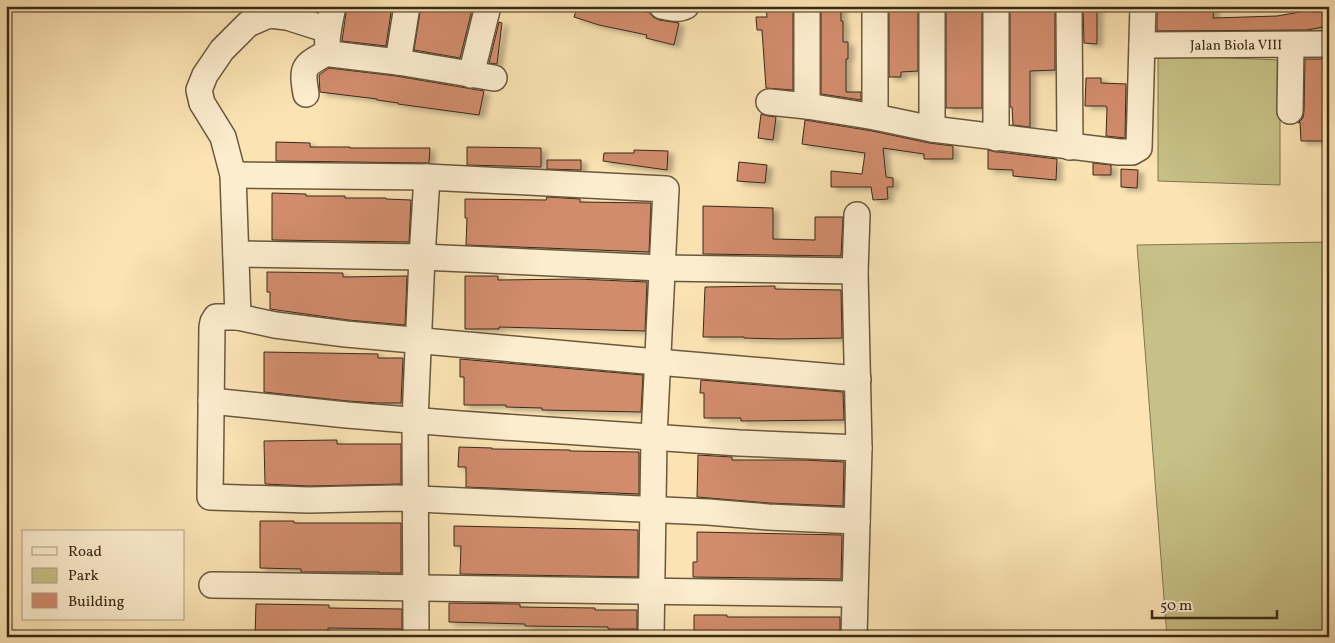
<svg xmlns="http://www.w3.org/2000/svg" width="1335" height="643" viewBox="0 0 1335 643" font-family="Vollkorn,serif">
  <defs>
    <filter id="shadow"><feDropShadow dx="5.5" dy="3" stdDeviation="2.5" flood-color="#0004"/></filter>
  </defs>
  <rect width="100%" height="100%" fill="#fbe3b3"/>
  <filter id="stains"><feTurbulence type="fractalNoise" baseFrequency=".004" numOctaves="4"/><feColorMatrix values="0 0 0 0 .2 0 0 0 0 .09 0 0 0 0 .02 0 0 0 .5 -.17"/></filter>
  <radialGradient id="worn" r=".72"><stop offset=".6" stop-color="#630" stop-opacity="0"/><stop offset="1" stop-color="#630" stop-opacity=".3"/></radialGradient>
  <g fill="#c7c187" stroke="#80764f">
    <polygon points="1158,55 1280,60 1280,185 1158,181"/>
    <polygon points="1329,242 1329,637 1167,637 1137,245"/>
  </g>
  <g fill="#d18c6d" stroke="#3a2a17" filter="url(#shadow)">
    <polygon points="347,6 392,6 386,46 342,41"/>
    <polygon points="421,6 473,6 460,58 414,50"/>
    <polygon points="578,6 617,6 650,13 653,17 659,20 679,23 674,45 646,38 647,35 599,25 574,17"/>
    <polygon points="766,6 793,6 793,90 766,88 762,30 757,30 756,17 767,17"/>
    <polygon points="821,6 841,6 841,21 843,21 843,42 848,42 848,59 846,59 846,92 861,92 861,100 821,94"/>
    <polygon points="889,6 918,6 918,71 901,72 901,77 889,77"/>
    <rect x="946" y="6" width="36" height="102"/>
    <polygon points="1010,6 1055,6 1055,70 1030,71 1030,127 1013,125 1012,107 1010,107"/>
    <polygon points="1083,6 1097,6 1097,44 1084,43"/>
    <polygon points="1157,6 1214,6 1213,18 1277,16 1312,10 1312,12 1329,12 1329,26 1307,30 1157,31"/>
    <polygon points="499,22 502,23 497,64 489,63"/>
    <polygon points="1305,59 1329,59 1329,141 1301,141 1300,122 1298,123 1303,118 1304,111"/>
    <polygon points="329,68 396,76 484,91 479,115 398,104 398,103 377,100 377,99 320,92 319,75"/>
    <polygon points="1086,78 1101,78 1101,83 1126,84 1125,138 1106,136 1107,108 1106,106 1085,106"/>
    <polygon points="761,114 768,116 776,117 773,140 758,138"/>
    <polygon points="805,120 872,131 929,143 953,146 953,159 924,159 924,154 883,148 886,177 893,178 893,187 887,187 888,199 873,200 871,187 831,187 831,171 862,174 865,153 802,144"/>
    <polygon points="276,142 310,143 310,147 350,147 350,148 430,148 429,163 276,161"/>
    <polygon points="467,147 541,148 541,167 467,165"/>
    <polygon points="634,150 668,151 667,170 603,161 604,153 634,153"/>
    <polygon points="988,150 996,152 999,152 1057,159 1056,180 1013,176 1013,170 988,169"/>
    <polygon points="547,160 581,160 581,170 547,169"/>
    <polygon points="739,162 767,165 765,183 737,181"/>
    <polygon points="1093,163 1111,165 1111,175 1093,175"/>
    <polygon points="1121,169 1138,170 1137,188 1121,187"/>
    <polygon points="272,193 306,194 306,196 345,196 345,198 386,198 386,199 411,200 409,242 272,240"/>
    <polygon points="547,197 580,199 580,202 651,203 649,252 466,245 467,218 465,218 465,199 546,200"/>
    <polygon points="703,206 773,208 773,239 815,240 815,217 843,217 841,256 703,254"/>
    <polygon points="267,272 343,273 343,277 407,276 405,325 348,320 270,309 270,292 267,292"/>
    <polygon points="465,276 498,276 498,280 577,279 647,282 645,331 537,328 499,327 499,329 465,329"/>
    <polygon points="775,286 775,289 841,290 842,338 781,339 744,338 744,337 703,337 705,287"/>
    <polygon points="264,352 378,354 378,358 403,358 401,403 378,403 348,401 264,392"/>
    <polygon points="460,359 643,375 641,412 542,410 542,408 506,407 506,405 464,405 464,377 460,377"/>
    <polygon points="701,380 843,392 844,420 741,421 741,418 704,418 704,393 700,393"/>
    <polygon points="337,440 337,444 401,444 401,484 309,486 265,484 264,441"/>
    <polygon points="459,447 492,448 492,449 570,450 570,451 639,452 639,494 466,487 466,467 458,467"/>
    <polygon points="698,455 732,457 732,460 804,460 844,462 843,506 769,503 697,497"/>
    <polygon points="260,521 294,521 294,523 401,523 401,573 379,573 379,572 301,572 301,569 260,568"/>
    <polygon points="454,526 638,530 638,577 460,574 461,546 454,546"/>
    <polygon points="697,532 842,535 841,579 693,577 693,562 697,562"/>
    <polygon points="449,603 520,604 520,607 595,608 595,610 637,610 637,629 608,629 608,627 525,626 525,624 449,622"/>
    <polygon points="256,604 329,605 329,608 402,609 402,629 328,628 328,637 255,637"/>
    <polygon points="694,615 727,615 727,617 840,617 840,636 734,637 734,634 694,634"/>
  </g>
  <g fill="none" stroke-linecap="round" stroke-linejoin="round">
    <defs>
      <g id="minor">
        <path d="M 333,6 C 331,18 323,45 331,54 L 398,62 L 494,78"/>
        <path d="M 662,6 C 671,8 678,10 686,6"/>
        <polyline points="875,6 875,117 932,129 1119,152 1132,152 1139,148 1143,6"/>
        <polyline points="932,6 932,129"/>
        <polyline points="996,6 996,138"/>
        <polyline points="1069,6 1070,147"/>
        <path id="s1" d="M 1142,45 L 1329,44"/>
        <polyline points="398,62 407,6"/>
        <polyline points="471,75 488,6"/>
        <path d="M 306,94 C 301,65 304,66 328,52"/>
        <polyline points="769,102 807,106 875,117"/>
        <polyline points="807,106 807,6"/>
        <polyline points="1290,111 1291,45"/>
        <polyline points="233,175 427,177"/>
        <polyline points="236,254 422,257 662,268 855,271"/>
        <polyline points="238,317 233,175 223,137 202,103 199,90 205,75 222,50 248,24 269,15 287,17 328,30"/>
        <polyline points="211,401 347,415 460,424 739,443 859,448"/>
        <polyline points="857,521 768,517 708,512 396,498 309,500 210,497 212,327 213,322 216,317 238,317 275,325 346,334 657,362 858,379"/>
        <polyline points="212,585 855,594"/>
        <polyline points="416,637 415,420 422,257 427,177 666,189 654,437 651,637"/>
        <polyline points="854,637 859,448 855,272 857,215"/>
      </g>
    </defs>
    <use href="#minor" stroke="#6a583e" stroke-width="28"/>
    <use href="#minor" stroke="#fcedce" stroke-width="25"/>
  </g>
  <g text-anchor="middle" stroke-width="4" stroke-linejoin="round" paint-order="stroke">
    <g font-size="14" fill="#3a2a17" stroke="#fcedce">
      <text dy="5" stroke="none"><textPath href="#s1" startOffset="94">Jalan Biola VIII</textPath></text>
    </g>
  </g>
  <rect width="1335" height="643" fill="none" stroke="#fbe3b3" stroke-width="25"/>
  <rect x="8" y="8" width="1320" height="628" fill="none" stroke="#3a2a17" stroke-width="2.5"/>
  <rect x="12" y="12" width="1310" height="618" fill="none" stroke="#3a2a17"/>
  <rect x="22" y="530" width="162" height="90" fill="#fcedce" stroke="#ae9f85"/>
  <rect x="32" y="547" width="25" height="8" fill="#fcedce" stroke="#ae9f85"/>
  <text x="68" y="556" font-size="15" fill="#3a2a17">Road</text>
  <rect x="32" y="568" width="25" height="15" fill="#c7c187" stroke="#ae9f85"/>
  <text x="68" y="580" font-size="15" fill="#3a2a17">Park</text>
  <rect x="32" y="593" width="25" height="15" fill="#d18c6d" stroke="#ae9f85"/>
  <text x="68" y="606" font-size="15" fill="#3a2a17">Building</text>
  <path d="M1152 610v8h125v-8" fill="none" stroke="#3a2a17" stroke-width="2.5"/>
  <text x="1160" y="610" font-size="15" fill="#3a2a17" stroke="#fcedce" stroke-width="4" paint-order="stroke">50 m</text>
  <rect width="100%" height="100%" filter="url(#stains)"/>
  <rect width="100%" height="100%" fill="url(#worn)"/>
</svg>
